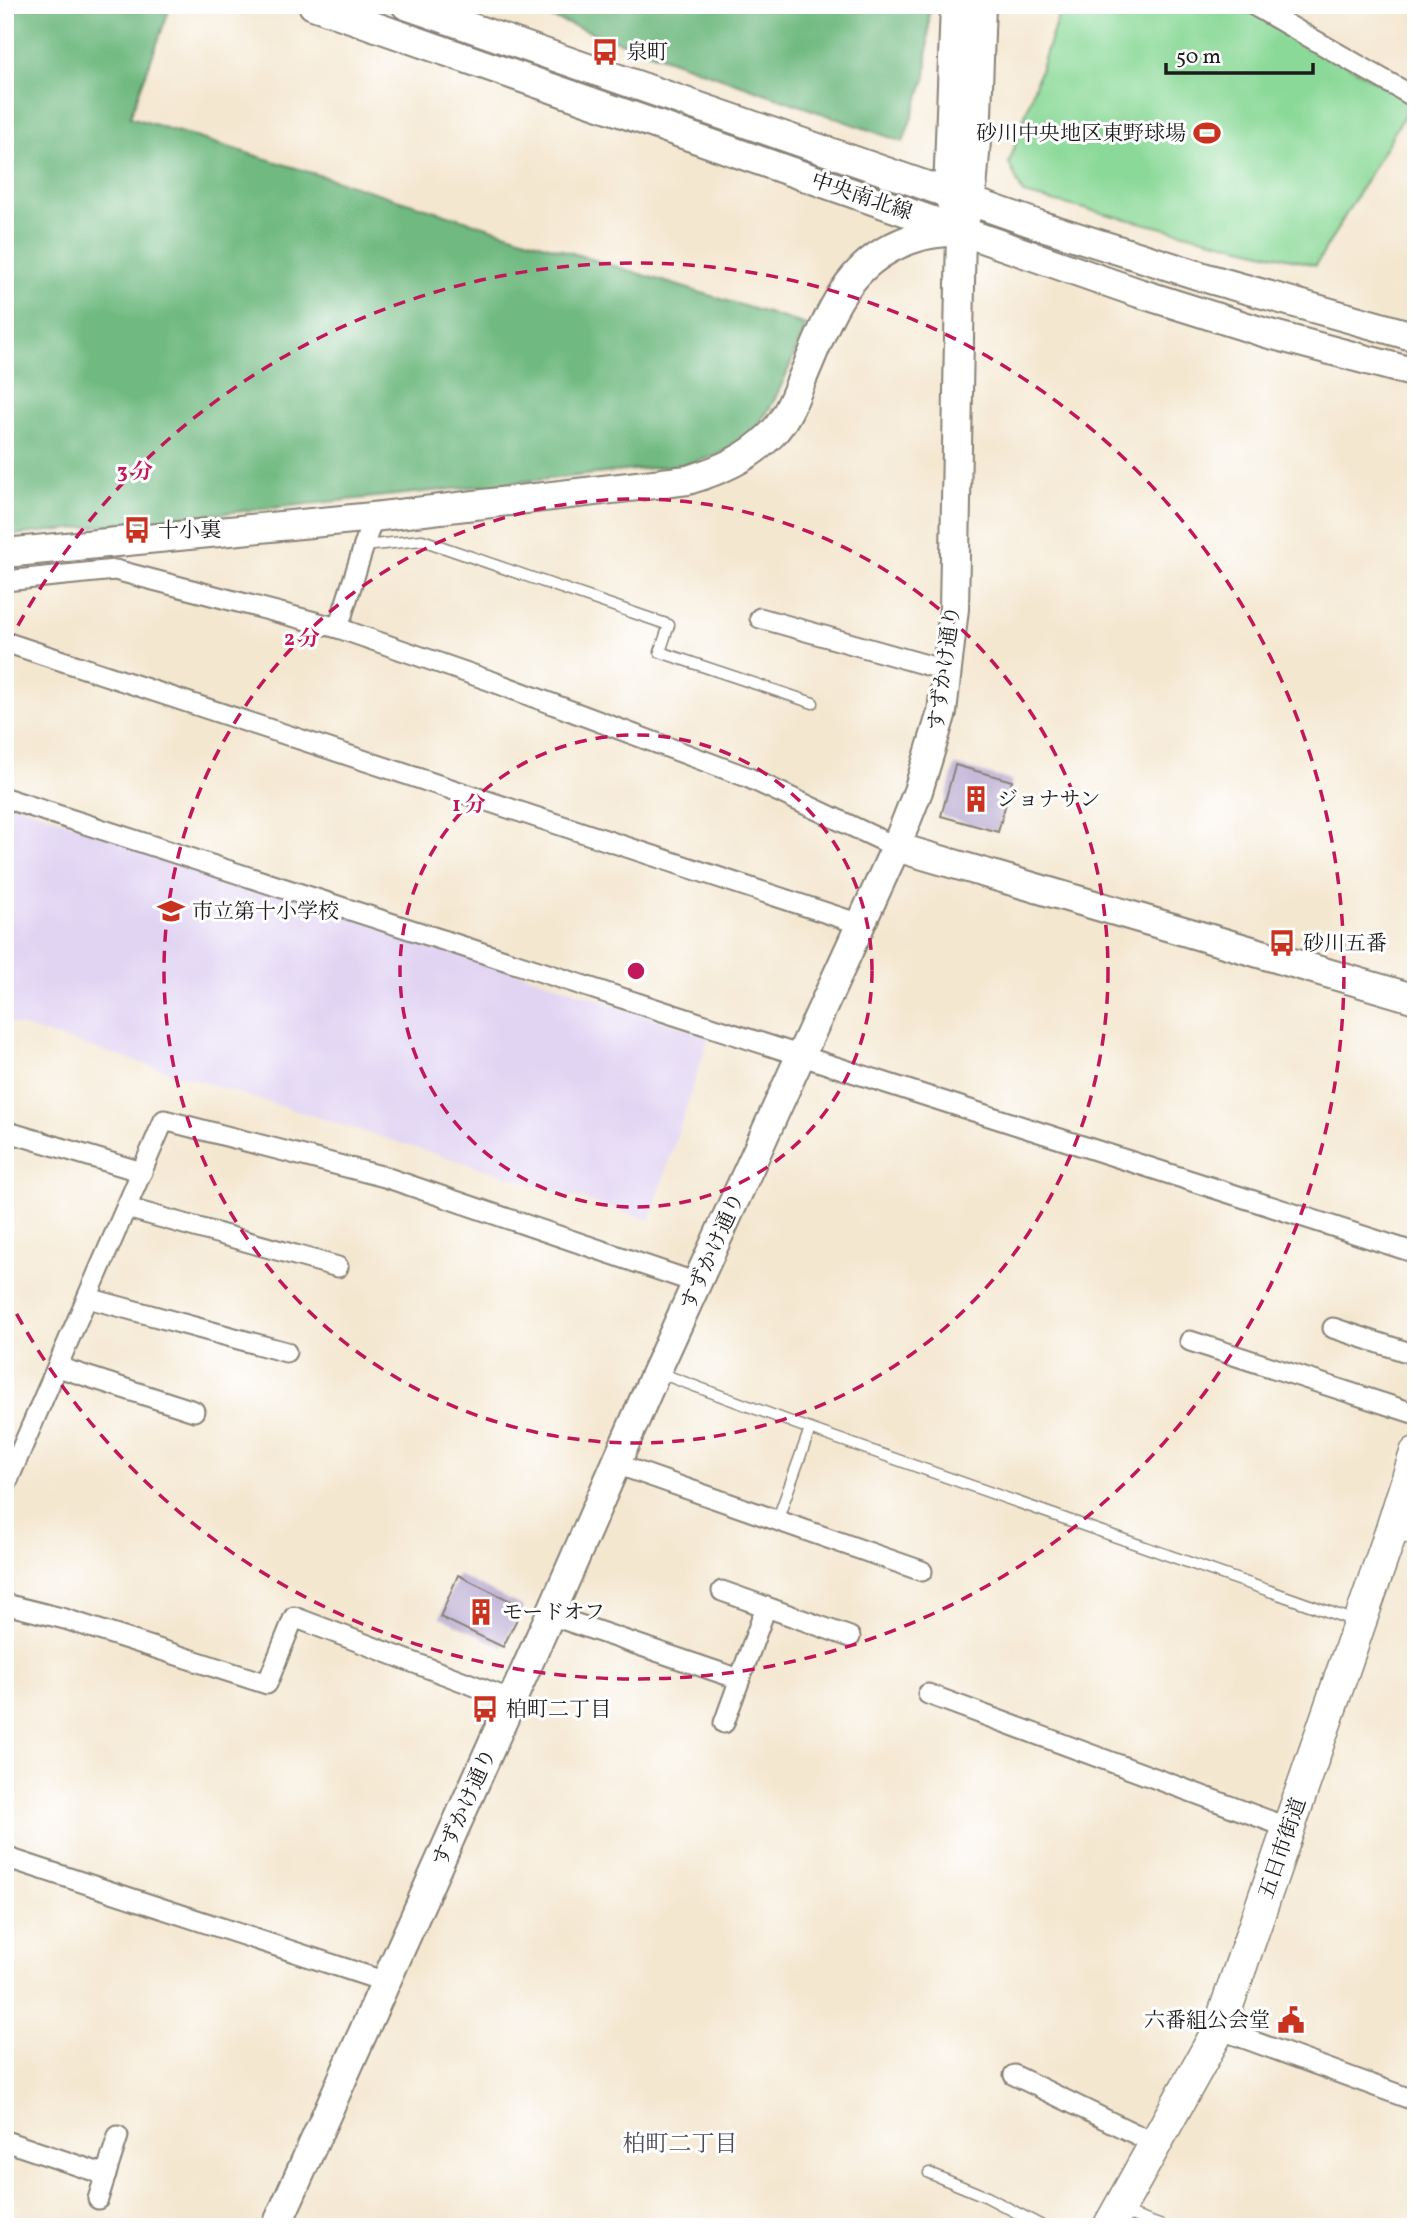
<svg xmlns="http://www.w3.org/2000/svg" width="1421" height="2232" viewBox="0 0 1421 2232" font-family="Vollkorn,'Noto Serif JP',serif">
  <rect width="100%" height="100%" fill="#fff"/>
  <filter id="ink" filterUnits="userSpaceOnUse"><feTurbulence type="fractalNoise" baseFrequency=".0143" numOctaves="2"/><feDisplacementMap in="SourceGraphic" scale="14" xChannelSelector="R" yChannelSelector="G"/><feConvolveMatrix kernelMatrix="1 2 1 2 8 2 1 2 1" color-interpolation-filters="sRGB"/></filter>
  <filter id="wash" filterUnits="userSpaceOnUse"><feTurbulence type="fractalNoise" baseFrequency=".00686" numOctaves="4" result="noise"/><feDisplacementMap in="SourceGraphic" scale="28" xChannelSelector="R" yChannelSelector="G"/><feGaussianBlur stdDeviation="1.57" result="paint"/><feColorMatrix in="noise" values="0 0 0 0 0 0 0 0 0 0 0 0 0 0 0 0 0 1.4 0 .05"/><feComposite in="paint" operator="in"/></filter>
  <g filter="url(#wash)">
    <rect width="100%" height="100%" fill="#f4e7d0"/>
    <polygon fill="#e1d4f3" points="5,801 709,1036 650,1220 5,1021"/>
    <polygon fill="#8bd998" stroke="#547a5a" stroke-width="2" points="1062,5 1242,5 1412,102 1316,265 1023,194 1009,163"/>
    <g fill="#70b980" stroke="#466a4e" stroke-width="2">
      <path d="M 5,5 L 171,5 L 130,117 L 806,325 C 786,373 772,430 721,453 C 711,458 700,460 690,464 L 5,536 Z"/>
      <polygon points="515,5 930,5 926,77 903,142"/>
    </g>
    <g id="blocks">
      <g fill="#af9fca">
        <polygon points="955,765 1012,781 998,832 941,816"/>
        <polygon points="458,1575 523,1607 503,1647 440,1617"/>
      </g>
    </g>
  </g>
  <g filter="url(#ink)">
    <use href="#blocks" fill-opacity="0" stroke="#888276" stroke-width="2"/>
    <g fill="none" stroke-linecap="round" stroke-linejoin="round">
      <defs>
        <g id="lane">
          <polyline points="364,546 422,540 669,625 660,652 813,703"/>
          <polyline points="657,1372 810,1429 1355,1621"/>
          <polyline points="777,1521 810,1429"/>
          <polyline points="1395,1533 1416,1541"/>
          <polyline points="929,2173 987,2197 1044,2227"/>
          <polyline points="1123,2212 1165,2227"/>
        </g>
        <g id="street">
          <polyline points="1253,5 1416,98"/>
          <polyline points="5,581 115,570 338,628 491,681 747,777 896,847"/>
          <polyline points="760,618 948,671"/>
          <polyline points="338,628 373,517"/>
          <polyline points="5,642 860,924"/>
          <path d="M 5,798 C 475,951 945,1103 1416,1253"/>
          <polyline points="5,1131 142,1172"/>
          <polyline points="127,1208 338,1267"/>
          <polyline points="88,1298 286,1352"/>
          <polyline points="1333,1328 1416,1355"/>
          <polyline points="1190,1341 1416,1414"/>
          <polyline points="58,1367 194,1411"/>
          <polyline points="616,1464 922,1571"/>
          <polyline points="5,1487 164,1120 385,1177 697,1283"/>
          <polyline points="722,1591 850,1637"/>
          <polyline points="5,1604 65,1619 267,1684 294,1617 512,1700"/>
          <polyline points="550,1615 739,1679"/>
          <polyline points="928,1694 1289,1828"/>
          <polyline points="724,1723 766,1607"/>
          <polyline points="5,1857 386,1982"/>
          <polyline points="1219,2029 1416,2101"/>
          <polyline points="1014,2075 1156,2144"/>
          <polyline points="5,2141 106,2175"/>
          <polyline points="98,2199 118,2136"/>
        </g>
        <g id="secondary">
          <polyline points="313,5 1139,293 1266,333 1416,373"/>
          <polyline points="406,5 1042,226 1210,279 1416,337"/>
          <polyline points="953,208 948,193 955,5"/>
          <path d="M 5,553 L 373,517 L 688,480 C 720,470 747,459 771,435 C 786,420 794,399 802,379 C 829,317 845,258 918,237 C 929,233 942,233 954,231"/>
          <polyline points="896,847 1416,999"/>
          <polyline points="276,2227 550,1615 656,1372 896,847 918,791 942,712 954,609 961,230 971,201 976,141 981,5"/>
        </g>
        <polyline id="primary" points="1109,2227 1219,2029 1391,1532 1416,1453"/>
      </defs>
      <use href="#lane" stroke="#888276" stroke-width="13"/>
      <use href="#street" stroke="#888276" stroke-width="23"/>
      <use href="#secondary" stroke="#888276" stroke-width="32"/>
      <use href="#primary" stroke="#888276" stroke-width="35"/>
      <use href="#lane" stroke="#fff" stroke-width="10"/>
      <use href="#street" stroke="#fff" stroke-width="19"/>
      <use href="#secondary" stroke="#fff" stroke-width="28"/>
      <use href="#primary" stroke="#fff" stroke-width="32"/>
    </g>
  </g>
  <g fill="none" stroke="#c2185b" stroke-width="3.5" stroke-dasharray="12 9">
    <circle cx="636" cy="971" r="236"/>
    <circle cx="636" cy="971" r="472"/>
    <path d="M8 644A708 708 0 1 1 8 1298"/>
  </g>
  <defs>
    <symbol id="bus-bare" viewBox="-9 -9 18 18"><path d="M-5-6H5V4H4V6H2V4H-2V6H-4V4H-5ZM-3.5-4V0h7V-4ZM-3.5 1.2v1.5H-2V1.2ZM2 1.2v1.5H3.5V1.2Z" fill="#c8321e" stroke="#fff" stroke-width="2.5" paint-order="stroke"/></symbol>
    <symbol id="stadium-bare" viewBox="-9 -9 18 18"><path d="M0-5a6.5 5 0 1 0 0 10a6.5 5 0 1 0 0-10ZM-3.5-1.8h7v3.6h-7Z" fill="#c8321e" stroke="#fff" stroke-width="2.5" paint-order="stroke"/></symbol>
    <symbol id="building-bare" viewBox="-9 -9 18 18"><path d="M-4-6H4V6H1V3H-1V6H-4ZM-2.5-4.3h1.7v1.8h-1.7ZM.8-4.3h1.7v1.8H.8ZM-2.5-1h1.7V.8h-1.7ZM.8-1h1.7V.8H.8Z" fill="#c8321e" stroke="#fff" stroke-width="2.5" paint-order="stroke"/></symbol>
    <symbol id="school-bare" viewBox="-9 -9 18 18"><path d="M0-5L7-2L0 1L-7-2ZM-4 1L0 2.5L4 1V4Q0 6-4 4Z" fill="#c8321e" stroke="#fff" stroke-width="2.5" paint-order="stroke"/></symbol>
    <symbol id="civic-bare" viewBox="-9 -9 18 18"><path d="M-.6-6.5H3V-4.5H.6V-3L4-1V1h2V6H-6V1h2V-1L-.6-3ZM-1.2 2.5V6h2.4V2.5Z" fill="#c8321e" stroke="#fff" stroke-width="2.5" paint-order="stroke"/></symbol>
  </defs>
  <g fill-rule="evenodd">
    <use href="#bus-bare" x="586" y="33" width="38" height="38"/>
    <use href="#stadium-bare" x="1188" y="114" width="38" height="38"/>
    <use href="#bus-bare" x="118" y="511" width="38" height="38"/>
    <use href="#building-bare" x="957" y="780" width="38" height="38"/>
    <use href="#school-bare" x="152" y="892" width="38" height="38"/>
    <use href="#bus-bare" x="1263" y="924" width="38" height="38"/>
    <use href="#building-bare" x="462" y="1593" width="38" height="38"/>
    <use href="#bus-bare" x="466" y="1690" width="38" height="38"/>
    <use href="#civic-bare" x="1272" y="2001" width="38" height="38"/>
  </g>
  <g text-anchor="middle" stroke-width="6" stroke-linejoin="round" paint-order="stroke">
    <g font-size="21" fill="#1c1c1c" stroke="#fff" text-anchor="start">
      <text x="626" y="59">泉町</text>
      <text x="1186" y="140" text-anchor="end">砂川中央地区東野球場</text>
      <text x="158" y="537">十小裏</text>
      <text x="997" y="806">ジョナサン</text>
      <text x="192" y="918">市立第十小学校</text>
      <text x="1303" y="950">砂川五番</text>
      <text x="502" y="1619">モードオフ</text>
      <text x="506" y="1716">柏町二丁目</text>
      <text x="1270" y="2027" text-anchor="end">六番組公会堂</text>
    </g>
    <g font-size="21" fill="#1c1c1c" stroke="#fff">
      <text transform="translate(862 196) rotate(19)" y="7">中央南北線</text>
      <text transform="translate(944 668) rotate(-82)" y="7">すずかけ通り</text>
      <text transform="translate(712 1251) rotate(-66)" y="7">すずかけ通り</text>
      <text transform="translate(464 1807) rotate(-66)" y="7">すずかけ通り</text>
      <text transform="translate(1282 1848) rotate(-71)" y="7">五日市街道</text>
    </g>
    <g font-size="23" fill="#4f4a59" stroke="#fff">
      <text x="680" y="2151">柏町二丁目</text>
    </g>
  </g>
  <circle cx="636" cy="971" r="10" fill="#c2185b" stroke="#fff" stroke-width="3.5"/>
  <g font-size="21" text-anchor="middle" font-weight="bold" fill="#c2185b" stroke="#fff" stroke-width="6" stroke-linejoin="round" paint-order="stroke">
    <text x="135" y="478">3 分</text>
    <text x="302" y="645">2 分</text>
    <text x="469" y="811">1 分</text>
  </g>
  <rect width="1421" height="2232" fill="none" stroke="#fff" stroke-width="28"/>
  <path d="M1166 63v10h147v-10" fill="none" stroke="#1c1c1c" stroke-width="3.5"/>
  <text x="1176" y="63" font-size="21" fill="#1c1c1c" stroke="#ffffff" stroke-width="5" paint-order="stroke">50 m</text>
</svg>
